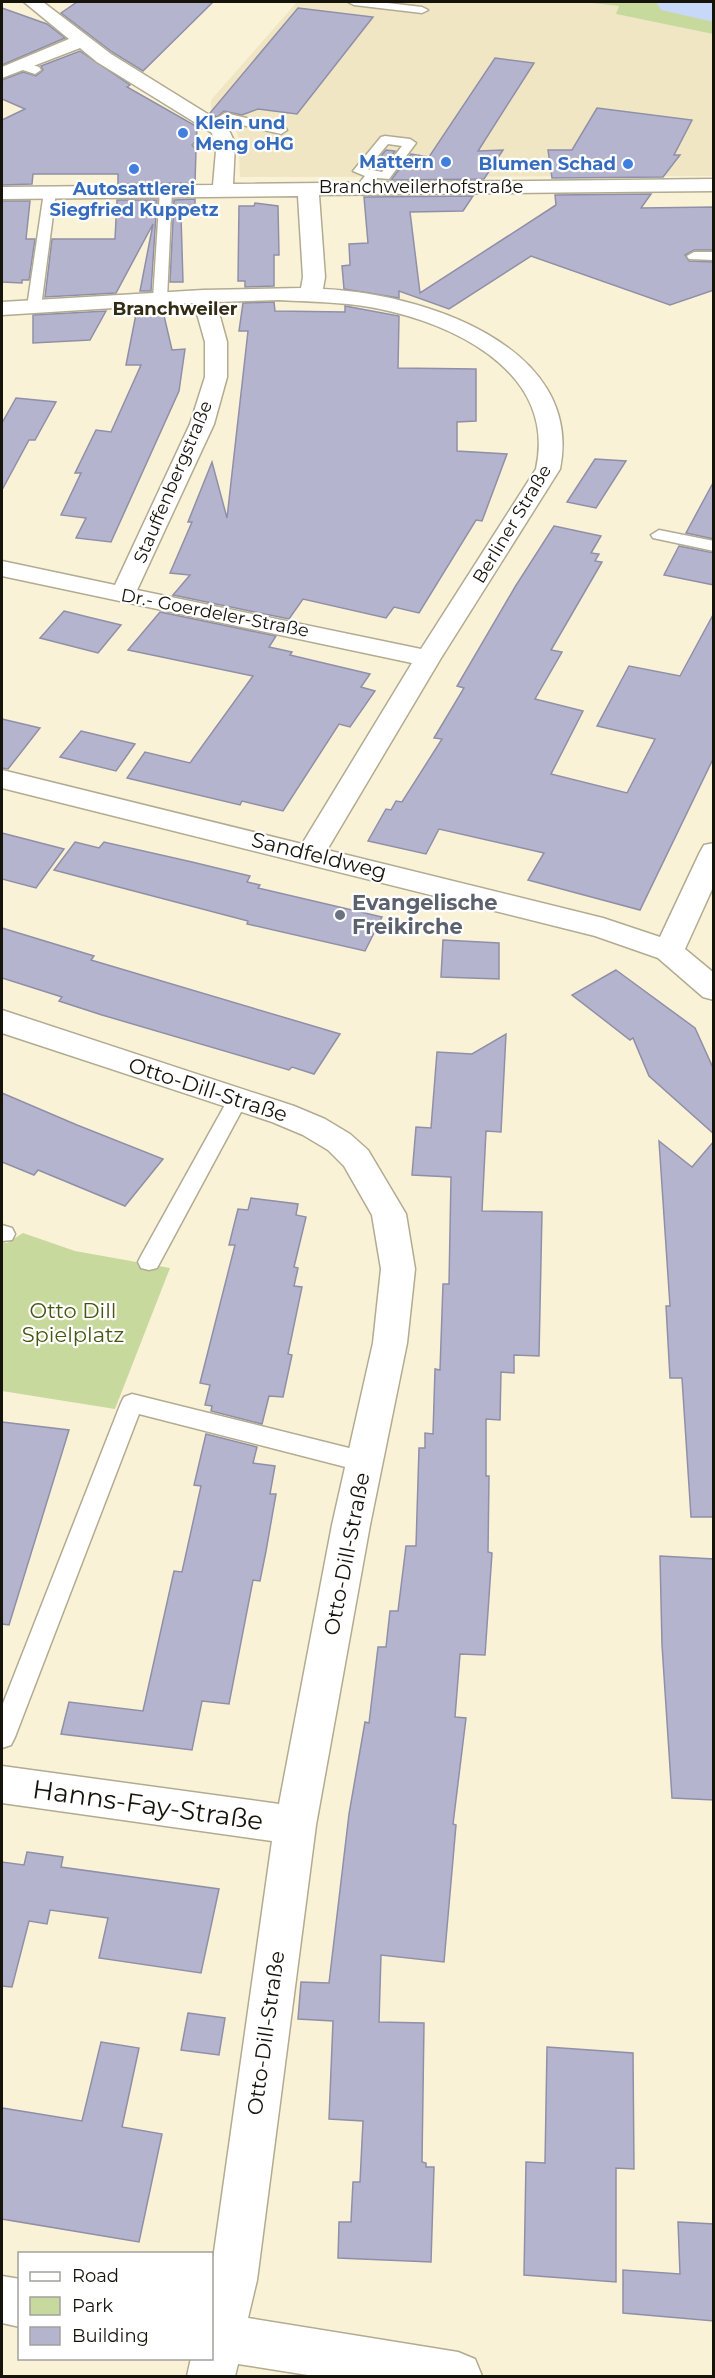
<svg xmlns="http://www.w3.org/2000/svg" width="715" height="2378" viewBox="0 0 715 2378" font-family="Montserrat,sans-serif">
  <rect width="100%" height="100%" fill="#faf2d6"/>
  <polygon fill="#f0e6c3" points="297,2 582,2 619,6 617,14 713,34 713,176 240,177 238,135 234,128 211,114 211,100"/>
  <g fill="#c8d99e">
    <polygon points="582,2 713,2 713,34 616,14 619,6"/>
    <polygon points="23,1233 75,1251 170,1268 115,1409 2,1391 2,1242 7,1243"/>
  </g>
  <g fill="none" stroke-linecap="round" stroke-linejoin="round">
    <polygon fill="#c8d8f9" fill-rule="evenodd" points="656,2 714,2 714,22 661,10"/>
  </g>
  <g fill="#b5b4ce" stroke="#908fa8" stroke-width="1.5">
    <polygon points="77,2 213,2 143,71 112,52 61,13"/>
    <polygon points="2,8 47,24 65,38 2,65"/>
    <polygon points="298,8 373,17 297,114 258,109 242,115 224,111 217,117 210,113"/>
    <polygon points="80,51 130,85 127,87 201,129 197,130 196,141 192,145 196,150 195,183 118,184 118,174 33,174 32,184 2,185 2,120 25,109 2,99 2,80 23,72 36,76 43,70 41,66"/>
    <polygon points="495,58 534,63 478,151 503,150 484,179 391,180 411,154 429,157"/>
    <polygon points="597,108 692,120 674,155 680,155 663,177 552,178 548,150 572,150"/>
    <polygon points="386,150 395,151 381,170 371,168"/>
    <polygon points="651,194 641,208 714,207 714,250 694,250 685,255 689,261 714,262 714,290 670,305 531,256 449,309 399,291 399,298 344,289 342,266 350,265 349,244 368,243 364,197 473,196 463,211 410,212 420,293 556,205 555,195"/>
    <polygon points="195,199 195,215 181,216 183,282 170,282 174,200"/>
    <polygon points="117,200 157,200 151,291 140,291 153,224 116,293 45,297 52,239 115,239"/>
    <polygon points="2,201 30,201 26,239 35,239 29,280 22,280 22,283 2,282"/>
    <polygon points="255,203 278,206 279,255 274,255 274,286 245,287 245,281 238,281 239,206 254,206"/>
    <polygon points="274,302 275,311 345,312 345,306 399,316 398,368 476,369 476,421 457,422 457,451 507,454 482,521 476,520 419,613 394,607 386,618 303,599 289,619 173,595 190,575 170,573 192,522 188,522 212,462 227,518 248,331 239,331 243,303"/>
    <polygon points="162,307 172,350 185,349 179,391 111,542 76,538 86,518 61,515 81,473 75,473 96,430 111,432 141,365 126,365 137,309"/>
    <polygon points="106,311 90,340 33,343 33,315"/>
    <polygon points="16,398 56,402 35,440 29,440 2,490 2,423"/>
    <polygon points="595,459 626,461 596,508 567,502"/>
    <polygon points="714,481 714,539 686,533"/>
    <polygon points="554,526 601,536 591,553 599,554 595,561 602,562 551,650 562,652 535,699 583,711 551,774 627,793 655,739 597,726 629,666 680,676 714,613 714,757 640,910 528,880 544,853 439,829 426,854 368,841 386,809 391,810 396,801 402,802 442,739 434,738 464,688 457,686 515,587"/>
    <polygon points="679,546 714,553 714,585 664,575"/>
    <polygon points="64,611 92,618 121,625 98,653 40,638"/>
    <polygon points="160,612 276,636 269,647 292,652 290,655 370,674 361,687 375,691 350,727 339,724 283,811 242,801 240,805 127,778 145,752 190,763 253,676 128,650"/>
    <polygon points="2,719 40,728 8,769 2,768"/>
    <polygon points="81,731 135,744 116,771 60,757"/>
    <polygon points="2,833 64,849 36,888 2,879"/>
    <polygon points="75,842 99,848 104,842 192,862 250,876 247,882 260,885 258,888 382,917 365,951 247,924 248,921 54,870"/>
    <polygon points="2,928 94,956 91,960 340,1034 314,1074 292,1067 289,1070 102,1015 59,1001 62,997 2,978"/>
    <polygon points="443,940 499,943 499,979 441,977"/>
    <polygon points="616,970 695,1028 714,1070 714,1134 649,1076 633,1038 630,1040 572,995"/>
    <polygon points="506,1034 501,1132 486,1131 482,1211 542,1212 539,1356 514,1355 514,1373 501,1372 500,1420 486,1419 486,1476 489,1476 488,1552 492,1553 485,1655 460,1654 455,1717 466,1718 453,1824 456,1825 444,1962 381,1955 379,2022 424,2023 422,2162 426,2163 426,2167 434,2167 431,2262 338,2258 339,2222 351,2222 353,2182 360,2182 363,2121 329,2119 333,2021 298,2019 301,1982 329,1983 349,1814 365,1722 369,1723 378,1647 386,1647 390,1611 398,1611 406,1546 416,1546 419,1448 425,1448 425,1433 433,1434 435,1369 440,1370 443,1284 449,1284 451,1177 412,1175 416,1127 431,1128 437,1052 472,1054"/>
    <polygon points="2,1093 77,1125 163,1159 125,1206 38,1170 34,1175 2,1162"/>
    <polygon points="659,1141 692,1167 714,1141 714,1517 691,1517 682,1378 670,1378 666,1306 670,1306"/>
    <polygon points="251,1198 298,1204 296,1215 306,1217 294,1267 298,1268 294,1286 302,1287 288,1354 292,1355 283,1397 269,1396 262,1424 211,1411 212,1406 205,1405 210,1385 200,1383 235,1245 229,1245 238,1209 248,1210"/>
    <polygon points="2,1422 69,1430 9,1625 2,1624"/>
    <polygon points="206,1434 257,1447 253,1463 275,1466 270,1494 276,1494 266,1551 260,1581 253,1580 229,1704 202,1701 192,1750 61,1734 69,1702 143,1711 174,1571 182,1572 201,1486 194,1485"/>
    <polygon points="660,1556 714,1559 714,1800 672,1798 662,1645"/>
    <polygon points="27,1852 63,1857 61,1867 219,1889 201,1973 99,1958 108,1918 50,1910 47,1924 29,1921 12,1987 2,1986 2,1862 24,1865"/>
    <polygon points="188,2013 225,2018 219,2055 181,2050"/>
    <polygon points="101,2042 139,2048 122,2127 162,2134 139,2242 2,2219 2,2108 82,2121"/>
    <polygon points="547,2047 633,2053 634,2169 616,2168 616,2282 524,2275 526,2162 545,2163"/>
    <polygon points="678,2222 714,2224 714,2321 623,2313 623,2270 680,2274"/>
  </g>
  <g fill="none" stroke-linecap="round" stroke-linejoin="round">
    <defs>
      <g id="service">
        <polygon points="348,2 379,2 422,7 428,10 422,13 354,5"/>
        <polygon points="21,61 39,67 41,70 35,74 17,68 15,65"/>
        <polygon points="225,113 285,127 287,130 281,134 221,120 219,117"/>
        <path d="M 385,136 L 410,139 L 416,143 L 389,179 L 377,178 L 367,190 L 357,190 L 356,187 L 365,176 L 353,171 L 381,137 ZM 388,144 L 402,146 L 382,172 L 367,169 Z"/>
        <polygon points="200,141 225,142 231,146 225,150 196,148 194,145"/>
        <polygon points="166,186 172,190 167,299 160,303 153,299 160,190"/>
        <polygon points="50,188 56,192 41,307 34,311 27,307 44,192"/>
        <polygon points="694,252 714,252 714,260 689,259 687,256"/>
        <polygon points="659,530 714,541 714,551 653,538 651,535"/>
        <polygon points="238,1092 245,1094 248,1099 157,1268 149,1270 141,1268 138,1262 141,1256 231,1094"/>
        <polygon points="2,1225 12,1228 15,1234 12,1240 2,1241"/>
        <polygon points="132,1394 365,1452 373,1455 377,1462 373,1469 365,1472 139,1414 15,1737 11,1745 2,1748 2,1706 121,1403 124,1397"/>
      </g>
      <g id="minor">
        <path d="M 24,2 L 43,2 L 111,54 L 227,126 L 235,143 L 233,184 L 714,179 L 714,191 L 319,195 L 325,277 L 323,289 C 418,293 585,344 560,469 L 441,658 L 327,850 L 603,918 L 660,937 L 700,852 L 704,845 L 714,843 L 714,885 L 685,949 L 714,973 L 714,1000 L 703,997 L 658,958 L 595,936 L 2,788 L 2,770 L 302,844 L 412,663 L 2,576 L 2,561 L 115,585 L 190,424 L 205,377 L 205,342 L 194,303 L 2,315 L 2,302 L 203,290 L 301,288 L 303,277 L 298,196 L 2,199 L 2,187 L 213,185 L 216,151 L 212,133 L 97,62 L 80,48 L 2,78 L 2,67 L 69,39 ZM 279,300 C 316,302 353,302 389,311 C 465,329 556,377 536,469 L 421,649 L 137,590 L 214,424 L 227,377 L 227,342 L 216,302 Z"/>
        <polygon points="2,1010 294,1106 325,1119 350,1134 368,1150 406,1214 415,1269 407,1343 370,1525 316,1825 257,2280 248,2318 458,2352 475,2359 482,2376 314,2376 238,2364 235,2376 187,2376 191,2358 212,2358 212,2266 272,1841 2,1803 2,1766 279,1804 332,1525 373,1343 381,1269 372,1215 344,1166 328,1150 303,1135 272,1122 2,1033"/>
        <polygon points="2,2276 20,2279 20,2327 2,2323"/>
      </g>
    </defs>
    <use href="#service" stroke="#b2ab91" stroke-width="3"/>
    <use href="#minor" stroke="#b2ab91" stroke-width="3"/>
    <use href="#service" fill="#fff" fill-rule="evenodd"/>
    <use href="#minor" fill="#fff" fill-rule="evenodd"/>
  </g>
  <g fill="#3f7fe0" stroke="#fff" stroke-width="2">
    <circle cx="183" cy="133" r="6"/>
    <circle cx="446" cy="162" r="6"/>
    <circle cx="628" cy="164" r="6"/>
    <circle cx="134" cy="169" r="6"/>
  </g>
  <circle fill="#6b7280" stroke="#fff" stroke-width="2" cx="340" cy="915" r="6"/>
  <g text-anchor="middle" stroke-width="4.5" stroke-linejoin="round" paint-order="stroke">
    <g font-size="18" font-weight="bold" fill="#366cbe" stroke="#fff" text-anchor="end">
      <text x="195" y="129" text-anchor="start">Klein und<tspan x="195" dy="21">Meng oHG</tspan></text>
      <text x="434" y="168">Mattern</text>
      <text x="616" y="170">Blumen Schad</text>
      <text x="134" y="195" text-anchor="middle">Autosattlerei<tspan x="134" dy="21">Siegfried Kuppetz</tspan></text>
    </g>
    <g font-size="18" fill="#16130a" stroke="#fff">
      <text x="421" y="193">Branchweilerhofstraße</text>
      <text transform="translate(173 482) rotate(-67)" y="6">Stauffenbergstraße</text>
      <text transform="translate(512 524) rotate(-59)" y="6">Berliner Straße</text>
      <text transform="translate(215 613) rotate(11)" y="6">Dr.- Goerdeler-Straße</text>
    </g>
    <g font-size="18" font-weight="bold" fill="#322c15" stroke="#fff">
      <text x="175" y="315">Branchweiler</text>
    </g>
    <g font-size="21" fill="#16130a" stroke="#fff">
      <text transform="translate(319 856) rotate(14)" y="7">Sandfeldweg</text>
      <text transform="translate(208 1090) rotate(18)" y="7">Otto-Dill-Straße</text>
      <text transform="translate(347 1554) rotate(-79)" y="7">Otto-Dill-Straße</text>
      <text transform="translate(266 2033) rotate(-82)" y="7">Otto-Dill-Straße</text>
    </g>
    <g font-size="21" font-weight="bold" fill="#5b616d" stroke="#fff" text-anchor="start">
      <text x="352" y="910">Evangelische<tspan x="352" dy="24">Freikirche</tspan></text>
    </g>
    <g font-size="21" fill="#475511" stroke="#fff">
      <text x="73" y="1318">Otto Dill<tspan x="73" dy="24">Spielplatz</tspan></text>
    </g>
    <g font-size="26" fill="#16130a" stroke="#fff">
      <text transform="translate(148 1805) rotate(8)" y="9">Hanns-Fay-Straße</text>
    </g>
  </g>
  <rect width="715" height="2378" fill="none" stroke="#16130a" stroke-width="6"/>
  <rect x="18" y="2252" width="195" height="108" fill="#ffffff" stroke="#a2a19d" stroke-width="1.5"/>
  <rect x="30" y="2272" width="30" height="9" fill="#ffffff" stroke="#a2a19d" stroke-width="1.5"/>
  <text x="72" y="2282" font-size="18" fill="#16130a">Road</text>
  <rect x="30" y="2297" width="30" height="18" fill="#c8d99e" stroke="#a2a19d" stroke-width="1.5"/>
  <text x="72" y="2312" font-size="18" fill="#16130a">Park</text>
  <rect x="30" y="2327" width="30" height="18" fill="#b5b4ce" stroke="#a2a19d" stroke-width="1.5"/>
  <text x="72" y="2342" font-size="18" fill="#16130a">Building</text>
</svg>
